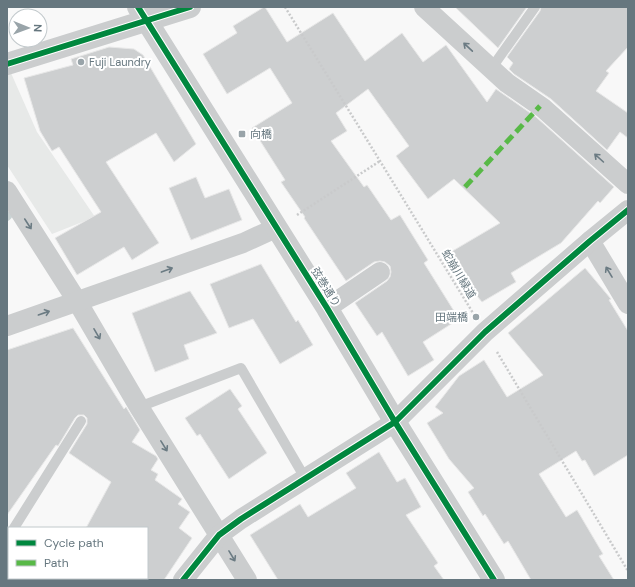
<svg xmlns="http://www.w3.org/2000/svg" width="635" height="587" viewBox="0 0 635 587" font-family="'DM Sans','Noto Sans JP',sans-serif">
  <rect width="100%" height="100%" fill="#f8f8f8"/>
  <polygon fill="#e7e9e8" points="11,73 37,132 95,217 52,234 7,165 7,74"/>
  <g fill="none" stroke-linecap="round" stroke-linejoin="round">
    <polyline stroke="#cad3d4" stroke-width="8" points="7,217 8,216"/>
  </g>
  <g fill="#cdcfd0" stroke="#e8e8e8">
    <polygon points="264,7 265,7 287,42 333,13 365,61 402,33 423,62 446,45 487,102 496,89 536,117 614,187 600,203 598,201 561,243 511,273 516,282 482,302 444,256 500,223 454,179 428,199 396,156 409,146 368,89 336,113 347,131 331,141 364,187 367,185 391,220 400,215 428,260 424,263 459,319 423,342 434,360 408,376 382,332 377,336 355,303 387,281 390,277 391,272 390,266 385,262 380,261 374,262 346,281 304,218 305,217 281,182 285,180 252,128 292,103 270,68 227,94 203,54 237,33 233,26"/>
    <polygon points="455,7 527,7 498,48"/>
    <polygon points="541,7 628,7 628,47 606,71 609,73 596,91 628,113 628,138 620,132 607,150 551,99 514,74 509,69 513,63 507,57 540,11"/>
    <polygon points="109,47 134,49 143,55 196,144 174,162 156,133 106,162 159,243 132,260 124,247 77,275 55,238 101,212 59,147 52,151 40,131 24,78 73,65 71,59"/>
    <polygon points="196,177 205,198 229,189 242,220 191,240 169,188"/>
    <polygon points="261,264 296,322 298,320 313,345 280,364 253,319 229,328 210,284"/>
    <polygon points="585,268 611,299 609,300 628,331 628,455 594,476 585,460 582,461 576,451 539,474 566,517 577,510 603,554 599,556 614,580 531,580 508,541 504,544 485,514 483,516 468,492 474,488 449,459 427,423 443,413 435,407 459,376 484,360 507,397 543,375 508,333"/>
    <polygon points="190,291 217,333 184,345 189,359 155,372 132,313"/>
    <polygon points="73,328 124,409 126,407 140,430 132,442 156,456 158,459 151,470 158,474 155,480 182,499 178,504 190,512 179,528 192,538 164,580 147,580 147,528 86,528 111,482 69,453 87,424 87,418 84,415 78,415 75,418 58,446 56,445 7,515 7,350"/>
    <polygon points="230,389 242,406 238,409 267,453 229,479 200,434 197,436 185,418"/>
    <polygon points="379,452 397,482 405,478 421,507 406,515 438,563 434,566 444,580 278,580 250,535 300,504 308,517 356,488 346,473"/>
  </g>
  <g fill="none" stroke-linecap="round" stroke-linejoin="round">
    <g stroke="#c9cacb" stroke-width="2.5" stroke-dasharray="2 2" stroke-linecap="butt">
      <polyline points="285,7 380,161 473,313"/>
      <polyline points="297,215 380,161"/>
      <polyline points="497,352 628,571"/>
    </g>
    <g stroke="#cbcdce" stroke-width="10">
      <polyline points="491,69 535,7"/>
      <polyline points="139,407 241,368 305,478"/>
      <polyline points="14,528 81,421"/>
      <polyline points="7,539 9,535"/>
    </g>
    <g stroke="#cbcdce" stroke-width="20">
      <polyline points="424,7 507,83 543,108 628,184"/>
      <polyline points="7,191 77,301 139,407 247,580"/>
      <polyline points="590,241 628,304"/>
      <polyline points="327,308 380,272"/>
      <polyline points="7,326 243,243 276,228"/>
      <polyline points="7,577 12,580"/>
      <polyline points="183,580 219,535 241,519 395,422 485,332 590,241 628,210"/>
    </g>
    <g stroke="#cbcdce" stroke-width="22">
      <polyline points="138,7 327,308 395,422 494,580"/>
      <polyline points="7,64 190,7"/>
    </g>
    <polyline stroke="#58b947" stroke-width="5" stroke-dasharray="10 5" stroke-linecap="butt" points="465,187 540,106"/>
    <defs>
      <g id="cycleway">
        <polyline points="138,7 327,308 395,422 494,580"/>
        <polyline points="7,64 190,7"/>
        <polyline points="183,580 219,535 241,519 395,422 485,332 590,241 628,210"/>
      </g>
    </defs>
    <use href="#cycleway" stroke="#fff" stroke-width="8"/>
    <use href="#cycleway" stroke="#00873e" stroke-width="6"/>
  </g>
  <defs><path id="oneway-shaft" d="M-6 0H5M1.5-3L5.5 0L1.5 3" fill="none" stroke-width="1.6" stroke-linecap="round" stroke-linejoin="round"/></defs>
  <g stroke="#6b7b83">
    <use href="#oneway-shaft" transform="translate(468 47) rotate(-137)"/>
    <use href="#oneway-shaft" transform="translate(599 158) rotate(-138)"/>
    <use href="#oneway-shaft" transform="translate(28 224) rotate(57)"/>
    <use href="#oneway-shaft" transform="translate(167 270) rotate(-20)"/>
    <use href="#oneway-shaft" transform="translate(609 272) rotate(-121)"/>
    <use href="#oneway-shaft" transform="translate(44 313) rotate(-19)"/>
    <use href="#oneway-shaft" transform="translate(97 334) rotate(60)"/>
    <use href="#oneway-shaft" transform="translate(164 446) rotate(58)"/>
    <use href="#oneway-shaft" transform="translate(232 556) rotate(59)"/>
  </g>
  <g fill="#99a4a9" stroke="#fff" stroke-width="1.5">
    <circle cx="81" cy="62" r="4"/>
    <rect x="238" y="130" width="8" height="8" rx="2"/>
    <circle cx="476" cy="317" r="4"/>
  </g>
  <g text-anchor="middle" stroke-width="4" stroke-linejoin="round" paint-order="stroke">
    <g font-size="11" fill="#66777f" stroke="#fff" text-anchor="start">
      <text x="89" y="66">Fuji Laundry</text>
      <text x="250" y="138">向橋</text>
      <text x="468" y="321" text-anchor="end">田端橋</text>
    </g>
    <g font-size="11" fill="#66777f" stroke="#fff">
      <text transform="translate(459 274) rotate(59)" y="4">蛇崩川緑道</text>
      <text transform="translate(326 287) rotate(58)" y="4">弦巻通り</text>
    </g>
  </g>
  <rect width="635" height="587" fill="none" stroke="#66777f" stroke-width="16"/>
  <rect x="8" y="527" width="140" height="52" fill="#ffffff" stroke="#c2c9cc"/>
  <rect x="16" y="540" width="20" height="6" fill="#00873e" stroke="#c2c9cc"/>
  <text x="44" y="547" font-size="12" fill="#66777f">Cycle path</text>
  <rect x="16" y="560" width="20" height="6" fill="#58b947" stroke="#c2c9cc"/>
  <text x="44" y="567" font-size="12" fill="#66777f">Path</text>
  <g transform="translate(28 28) rotate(91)"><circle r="19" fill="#ffffff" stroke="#c2c9cc"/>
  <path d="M0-3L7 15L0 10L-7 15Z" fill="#99a4a9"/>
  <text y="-6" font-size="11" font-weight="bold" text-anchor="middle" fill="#66777f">N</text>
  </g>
</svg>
